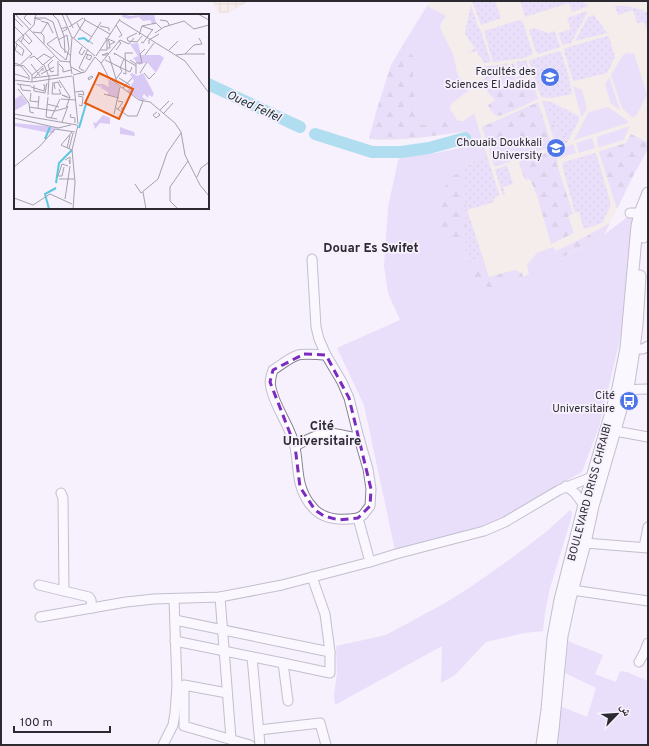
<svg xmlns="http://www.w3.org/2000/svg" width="649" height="746" viewBox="0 0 649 746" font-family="Overpass,'Noto Naskh Arabic',sans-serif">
  <defs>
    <pattern id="industrial-grid" width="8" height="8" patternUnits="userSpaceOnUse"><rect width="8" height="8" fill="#f8e7d5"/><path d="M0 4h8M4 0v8" fill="none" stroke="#d5c6b7"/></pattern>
    <pattern id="forest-firs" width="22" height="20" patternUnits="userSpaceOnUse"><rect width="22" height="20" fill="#d9caf5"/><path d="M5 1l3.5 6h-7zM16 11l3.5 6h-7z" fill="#baaed2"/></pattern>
    <pattern id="park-dots" width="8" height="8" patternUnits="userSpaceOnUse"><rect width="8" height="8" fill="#d9caf5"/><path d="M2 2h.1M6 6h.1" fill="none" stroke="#baaed2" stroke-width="1.8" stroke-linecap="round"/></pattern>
  </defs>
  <rect width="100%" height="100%" fill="#f6f1fd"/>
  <polygon fill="url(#industrial-grid)" points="212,1 249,1 230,12 223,14 218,12"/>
  <polygon fill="#f4e8d4" points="430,1 648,1 648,149 634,174 604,235 553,263 482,295 466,255 464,132 412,139 387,140 369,139 391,65"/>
  <g fill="#d9caf5">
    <path d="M 427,6 L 446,16 L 441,23 L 440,27 C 443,36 449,45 453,54 C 456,61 455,69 458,75 C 461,81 468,84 473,87 L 451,104 L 450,109 L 458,121 L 464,121 L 474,113 L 488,159 L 487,157 L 485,157 L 465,166 L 466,255 L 482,295 L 529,274 L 527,265 L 536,254 L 536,253 L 554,247 L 559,260 L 604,235 L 626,218 L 633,217 L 634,220 L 633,236 L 621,335 L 599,427 L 582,472 L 530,501 L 503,519 L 476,528 L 395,550 L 364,405 L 337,348 L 400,320 L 388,293 L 384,266 L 388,207 L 398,161 L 400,158 L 404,156 L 431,154 L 465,147 L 465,132 L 454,133 L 453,128 L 439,124 L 417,125 L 413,83 L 413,72 L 416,61 C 412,56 409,49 403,45 Z"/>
    <polygon points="628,52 629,54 634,53 647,95 636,116 633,118 622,108 611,75 623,55"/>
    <polygon points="609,77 620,110 611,104 605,85"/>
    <polygon points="573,86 582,90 587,109 582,117 581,116"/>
    <polygon points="608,107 628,121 628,123 574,140 588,113 590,112"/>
    <polygon points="630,126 624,139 623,140 600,147 598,146 597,137"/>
    <polygon points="592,138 595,148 579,153 576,143"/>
    <polygon points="573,144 576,153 560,158 557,149"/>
    <polygon points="570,510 572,513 571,519 550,588 545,613 543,631 524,633 486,642 455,675 441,683 442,646 335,705 334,694 337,674 336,646 386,635 445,603 472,586 509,560 546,532"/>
    <polygon points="568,641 603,655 595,674 616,682 620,671 627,672 648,681 648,745 554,745 560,706 587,717 596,688 565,673"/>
  </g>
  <g fill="url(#forest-firs)">
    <path d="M 403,45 C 409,49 412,56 417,61 L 413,72 L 413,83 L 417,125 L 439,124 L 439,116 C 449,114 453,125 454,133 C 425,137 398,141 369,139 L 376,112 L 391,65 Z"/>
    <path d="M 513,63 L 514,63 L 517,75 L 515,77 L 517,83 L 532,79 L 538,99 L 503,115 C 496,118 490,112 488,105 L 495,100 L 487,91 L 487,89 Z"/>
    <polygon points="542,101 546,101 557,134 561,133 565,136 565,140 560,145 556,145 555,143"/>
    <polygon points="538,102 552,146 498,166 494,166 482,127"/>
    <polygon points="631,134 648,143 648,149 634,174 617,209 599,152 600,151 626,143"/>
    <polygon points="553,151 555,151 558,161 557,164 573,214 568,216 574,233 551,244 537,196 530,179 525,180 519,163 520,161 522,160"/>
    <polygon points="465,170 466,241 453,238 449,236 438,222 438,214 447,181 450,177"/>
    <polygon points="610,223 604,235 558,260 556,251 585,237"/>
    <polygon points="483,258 489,277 515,270 522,273 523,277 482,295 469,263 478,260"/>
  </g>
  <g fill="url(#park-dots)">
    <polygon points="472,1 495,1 501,18 481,25"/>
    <polygon points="520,1 581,1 589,6 572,12 569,3 525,17"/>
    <polygon points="471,5 478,27 481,31 491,62 483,63 482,57 479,57 477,51 467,54 475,48 466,36 465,32"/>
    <path d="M 615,6 C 627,5 638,8 648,13 L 648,27 L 646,28 L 644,22 L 637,23 L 633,10 L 618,15 Z"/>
    <polygon points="587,11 587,13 571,43 563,45 558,33 571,29 567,18"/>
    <polygon points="594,15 607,33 575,41 588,17"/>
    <polygon points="519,20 523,22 533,54 524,58 493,62 484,31"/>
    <polygon points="534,28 548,33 555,31 560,47 539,54 536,52 529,30"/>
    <polygon points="607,36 609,37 615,57 607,73 575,81 573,80 564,51 565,48"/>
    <polygon points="559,51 561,52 569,78 572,94 552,98 541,97 529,61 530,60"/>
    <polygon points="526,60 531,76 518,79 517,78 519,76 516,62"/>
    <path d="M 509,63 L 485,86 L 480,80 L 485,79 C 488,74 486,71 484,66 L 492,66 Z"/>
    <polygon points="546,101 551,102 579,116 579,120 567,143 560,145 565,140 565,136 561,133 557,134"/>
    <polygon points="595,153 597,156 611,205 602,223 584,229 579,212 575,213 562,165 564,162"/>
    <polygon points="485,157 487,157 488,159 499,194 497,197 493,199 494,202 467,210 483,258 478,260 469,263 466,255 465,166"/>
    <polygon points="507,165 513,184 503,187 505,194 503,195 495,170"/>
  </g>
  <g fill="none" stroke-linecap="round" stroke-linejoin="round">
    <g stroke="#5cc8df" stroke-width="12">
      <polyline points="208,84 300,127"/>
      <polyline points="315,134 372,152 401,152 429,148 465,138"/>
    </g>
    <defs>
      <g id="minor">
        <polyline points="630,213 640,213"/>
        <polyline points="312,259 316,327 319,339 326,355 342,382 349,398 359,438 368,469 371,489 370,506 363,515 358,518 370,562"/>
        <polyline points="634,349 643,349 648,346"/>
        <path d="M 326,355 C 318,355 305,353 298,355 C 289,358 281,365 273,370 C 271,376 269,381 271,388 C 275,408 291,427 295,447 C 299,467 296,485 309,503 C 311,505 313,508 315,510 C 327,521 344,520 358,518"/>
        <path d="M 622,389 C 630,390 639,389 648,389"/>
        <polyline points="615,431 648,437"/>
        <path d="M 295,446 C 309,439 321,431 337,434 C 344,435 351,437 359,438"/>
        <polyline points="566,486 575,493 584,505"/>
        <polyline points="61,493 63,498 64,591"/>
        <polyline points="585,543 648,548"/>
        <polyline points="644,547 648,527"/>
        <polyline points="39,585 89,597 91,600 92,608"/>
        <polyline points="572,590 648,601"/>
        <polyline points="220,597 231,739"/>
        <polyline points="40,617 126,602 154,599 220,597 282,585 370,562 396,554 484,531 505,522 559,490 592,477"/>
        <polyline points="175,620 330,652"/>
        <polyline points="175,641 283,663 330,673 330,652 325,614 312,577"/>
        <polyline points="252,657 260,745"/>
        <polyline points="639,662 644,653 648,643"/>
        <polyline points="283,663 288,701"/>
        <polyline points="227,693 184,685 184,726 250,745"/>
        <polyline points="259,730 320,723 326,745"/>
        <polyline points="163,745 173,725 175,713 177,686 174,599"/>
      </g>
      <g id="major">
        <polyline points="643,237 648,215"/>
        <polyline points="542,745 547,710 553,638 560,600 584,505 618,388 626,348 637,226 640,213 648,193"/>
        <polyline points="551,745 553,730 562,636 570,599 585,543 593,506 629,382 634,349 637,325 640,276"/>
      </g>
    </defs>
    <use href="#minor" stroke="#888294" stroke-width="11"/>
    <use href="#major" stroke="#888294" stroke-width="13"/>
    <use href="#minor" stroke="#fff" stroke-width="9"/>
    <use href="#major" stroke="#fff" stroke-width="11"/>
  </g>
  <path d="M0 0H649V746H0ZM 304,354 L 326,355 L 349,398 L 371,489 L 370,506 L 358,518 L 339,520 L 324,516 L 315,510 L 300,487 L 295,446 L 270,382 L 273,370 Z" fill="#f6f1fd" fill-opacity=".55" fill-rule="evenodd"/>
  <path fill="none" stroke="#7b2cbf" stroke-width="3" stroke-dasharray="8 5" stroke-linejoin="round" d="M 304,354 L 326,355 L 349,398 L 371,489 L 370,506 L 358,518 L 339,520 L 324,516 L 315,510 L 300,487 L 295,446 L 270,382 L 273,370 Z"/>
  <defs>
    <symbol id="university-disc" viewBox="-11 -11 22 22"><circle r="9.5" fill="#4e76e9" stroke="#f6f1fd"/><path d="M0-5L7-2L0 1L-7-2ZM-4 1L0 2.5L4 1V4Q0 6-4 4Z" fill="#fff"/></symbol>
    <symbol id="bus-disc" viewBox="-11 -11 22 22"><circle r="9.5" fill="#4e76e9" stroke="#f6f1fd"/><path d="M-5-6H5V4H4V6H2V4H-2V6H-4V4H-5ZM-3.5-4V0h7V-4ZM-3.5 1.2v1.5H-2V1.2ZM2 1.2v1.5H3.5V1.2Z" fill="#fff"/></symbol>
  </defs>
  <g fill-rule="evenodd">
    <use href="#university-disc" x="539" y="66" width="22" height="22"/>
    <use href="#university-disc" x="545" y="137" width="22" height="22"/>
    <use href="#bus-disc" x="618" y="390" width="22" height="22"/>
  </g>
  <g text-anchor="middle" stroke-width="3.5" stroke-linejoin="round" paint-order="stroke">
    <g font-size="11" fill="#2c2930" stroke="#f6f1fd" text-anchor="end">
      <text x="536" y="75">Facultés des<tspan x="536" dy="13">Sciences El Jadida</tspan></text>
      <text x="542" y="146">Chouaib Doukkali<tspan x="542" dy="13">University</tspan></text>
      <text x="615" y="399">Cité<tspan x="615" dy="13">Universitaire</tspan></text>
    </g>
    <g font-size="11" fill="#2c2930" stroke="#f6f1fd">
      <text transform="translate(589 492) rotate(-75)" y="4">BOULEVARD DRISS CHRAIBI</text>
    </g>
    <g font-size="12" font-style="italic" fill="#1a2e32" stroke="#f6f1fd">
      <text transform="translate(254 106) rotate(25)" y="4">Oued Felfel</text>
    </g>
    <g font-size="13" font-weight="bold" fill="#2c2930" stroke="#f6f1fd">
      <text x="371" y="252">Douar Es Swifet</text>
      <text x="322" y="430">Cité<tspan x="322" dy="15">Universitaire</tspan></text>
    </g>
  </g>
  <g transform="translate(14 14)">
    <rect width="195" height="195" fill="#f6f1fd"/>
    <path d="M 109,0 L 116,2 L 140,0 L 142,9 L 139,11 L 136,6 L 129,7 L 125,3 L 115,5 L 108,3 ZM 124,29 L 127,41 L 146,41 L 150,44 L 142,59 L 133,48 L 125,51 L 119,44 L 124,42 L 116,30 ZM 118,59 L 123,62 L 129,59 L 140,80 L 138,83 L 135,81 L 134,84 L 130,80 L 128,83 L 133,86 L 127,86 L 113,77 L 120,67 L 116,60 ZM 94,65 L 105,72 L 105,83 L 94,81 L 94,78 L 87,74 L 88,71 L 86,73 L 80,70 L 89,70 L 95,73 ZM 7,81 L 14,89 L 0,97 L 0,86 ZM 89,101 L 96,104 L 96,110 L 86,109 L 81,115 L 79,108 L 82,109 ZM 106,113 L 120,118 L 121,122 L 106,120 Z" fill="#d9caf5"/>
    <path d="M 0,109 L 31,112 L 22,110 L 49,115 L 41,114 L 40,119 L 36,119 L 0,112 Z" fill="#d9caf5"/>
    <path fill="none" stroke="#5cc8df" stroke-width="2" d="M 64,25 L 70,24 L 75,28M 65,114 L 72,90M 31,125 L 36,113M 42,169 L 45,149 L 58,136M 35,195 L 31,180 L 42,174"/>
    <path fill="none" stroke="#a5a1ab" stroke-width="1" d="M 1,0 L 46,47 L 57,48M 13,0 L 10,4 L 17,11M 48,0 L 58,24 L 56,48M 52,0 L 59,14M 184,0 L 195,6M 39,1 L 44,6 L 50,22 L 51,39M 0,4 L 9,13M 27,6 L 20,4 L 31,4 L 39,8 L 47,33 L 57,42M 71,6 L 96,20M 105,6 L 171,47 L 195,79M 146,6 L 153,7 L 156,12M 27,7 L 34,9 L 39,19M 63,9 L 66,15 L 78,23M 102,11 L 108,21 L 105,23M 0,12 L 10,22 L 7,28M 86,12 L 95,14 L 95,17M 128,12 L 142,9 L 147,14M 55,13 L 69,4M 47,15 L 52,13 L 53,15 L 48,18M 19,18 L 27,19 L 30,22 L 30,30M 27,19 L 34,8M 123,19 L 113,24 L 114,27 L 123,28 L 128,22M 141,19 L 150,13 L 170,7 L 180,15 L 195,11M 125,21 L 128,12 L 139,16M 58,23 L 81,42M 9,24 L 15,30 L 18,27 L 11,19M 60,24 L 71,6 L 70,4M 91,24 L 95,27 L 96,34 L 93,34M 4,25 L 18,40 L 7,50M 94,25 L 101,28 L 95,31M 127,28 L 129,29 L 139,15M 2,29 L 3,30 L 1,36 L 7,41M 0,30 L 20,11 L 22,0M 3,30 L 10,36 L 8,42M 33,30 L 52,46 L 55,35 L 53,21 L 44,26M 33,30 L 43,23M 79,30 L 75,27 L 87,8M 135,30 L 135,26 L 145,20M 68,33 L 65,39 L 68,41 L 71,36M 86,36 L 93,36 L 93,26M 102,36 L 107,29 L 104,27M 155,36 L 164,27M 72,40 L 78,42 L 76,46 L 72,44 L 74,41M 171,40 L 191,40M 93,41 L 88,41 L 94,39 L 94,41M 101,41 L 100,39 L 122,52M 131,41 L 140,29M 162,41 L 171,40 L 180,31 L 188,30 L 185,24M 82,42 L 106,5M 95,42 L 103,68M 81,43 L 87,49 L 95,64 L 125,86 L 136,88 L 161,109 L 167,118 L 171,141 L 186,171 L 195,182M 16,44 L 20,42 L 29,51M 23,45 L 30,40 L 37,44M 39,46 L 34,51 L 37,58 L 40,57M 91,46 L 116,58 L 118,53M 116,46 L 122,50 L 122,60M 56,48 L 58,60M 0,49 L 10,52 L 18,61 L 18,68M 87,49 L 106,26 L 115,30 L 120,24M 122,49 L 128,49 L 126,40 L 131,35M 17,50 L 26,62M 45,50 L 49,54 L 49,58 L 57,56M 0,51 L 7,52 L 15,62 L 15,66M 29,51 L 40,42M 30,51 L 35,63 L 34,81M 57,53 L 68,59M 70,57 L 65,54 L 74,35M 109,59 L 112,60 L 111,39 L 119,39M 126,59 L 133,48M 130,59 L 135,65 L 141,59M 1,60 L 14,64M 27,60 L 40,53M 18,61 L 29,52M 59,61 L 71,58 L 81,43M 44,62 L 44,47M 59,62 L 64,110M 78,62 L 79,63 L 75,66 L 74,64 ZM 18,64 L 44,61M 20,64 L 29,54 L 29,57M 105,64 L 116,71M 102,65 L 108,57 L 106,54 L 110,45M 0,66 L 18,68 L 58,62M 39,68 L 38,80 L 47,80 L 45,75M 3,70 L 17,72M 6,71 L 8,76 L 17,77M 20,71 L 20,77 L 31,79 L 33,69M 17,73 L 30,77 L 31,71 L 29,71M 109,74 L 118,64M 4,75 L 15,89 L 16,98 L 20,99M 41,75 L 40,69 L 44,68 L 47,74M 61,78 L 69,77 L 70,81 L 64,80M 17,79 L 16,87 L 25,88M 90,80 L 105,84M 64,82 L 69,83 L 68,92 L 65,91M 34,83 L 32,103 L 43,105M 53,83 L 48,81 L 56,84M 47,85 L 62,86M 104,87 L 109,88 L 104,95M 33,90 L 45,93M 15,93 L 41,97 L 52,94 L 56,83 L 45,66M 108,93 L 108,96 L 112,90 L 110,93M 24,94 L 25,82M 102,94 L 114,102 L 123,102 L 129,87M 146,96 L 155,87M 143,98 L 139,101 L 142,104 L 146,101 L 144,99M 150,99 L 159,89M 0,100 L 63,111M 57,100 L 56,103 L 61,104 L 61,109M 100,100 L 106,73M 0,104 L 44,114 L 57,111M 37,104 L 46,85M 48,108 L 54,92M 53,134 L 56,121M 55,135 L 59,119M 58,136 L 47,131 L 58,118M 51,146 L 56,143 L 56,150 L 55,146M 0,153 L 26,132 L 41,115 L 61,118M 50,153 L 48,162 L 44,162 L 48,150 L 54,152M 183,163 L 187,154 L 195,148M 45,165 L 60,165M 121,170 L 127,179 L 144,165 L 153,139 L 167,119M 129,178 L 132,195M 0,184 L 19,191 L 36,180 L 58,190M 51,185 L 56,152M 59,195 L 61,168 L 58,136 L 64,111M 164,195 L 156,187 L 156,173 L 174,147"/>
    <path fill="#e8590c" fill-opacity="0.15" stroke="#e8590c" stroke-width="2" d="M 85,59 L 119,75 L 105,105 L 71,89 Z"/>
    <rect width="195" height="195" fill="none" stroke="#2c2930" stroke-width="2"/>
  </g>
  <rect width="649" height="746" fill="none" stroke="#2c2930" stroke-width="4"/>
  <g transform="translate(617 714) rotate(65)" stroke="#f6f1fd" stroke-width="3" paint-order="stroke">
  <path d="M0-3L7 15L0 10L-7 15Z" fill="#2c2930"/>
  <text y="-6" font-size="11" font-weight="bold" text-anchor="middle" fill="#2c2930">ش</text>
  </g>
  <path d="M14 726v6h96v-6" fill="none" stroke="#2c2930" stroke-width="2"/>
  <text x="20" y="726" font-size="12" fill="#2c2930" stroke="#f6f1fd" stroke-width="3" paint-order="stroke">100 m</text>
</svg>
